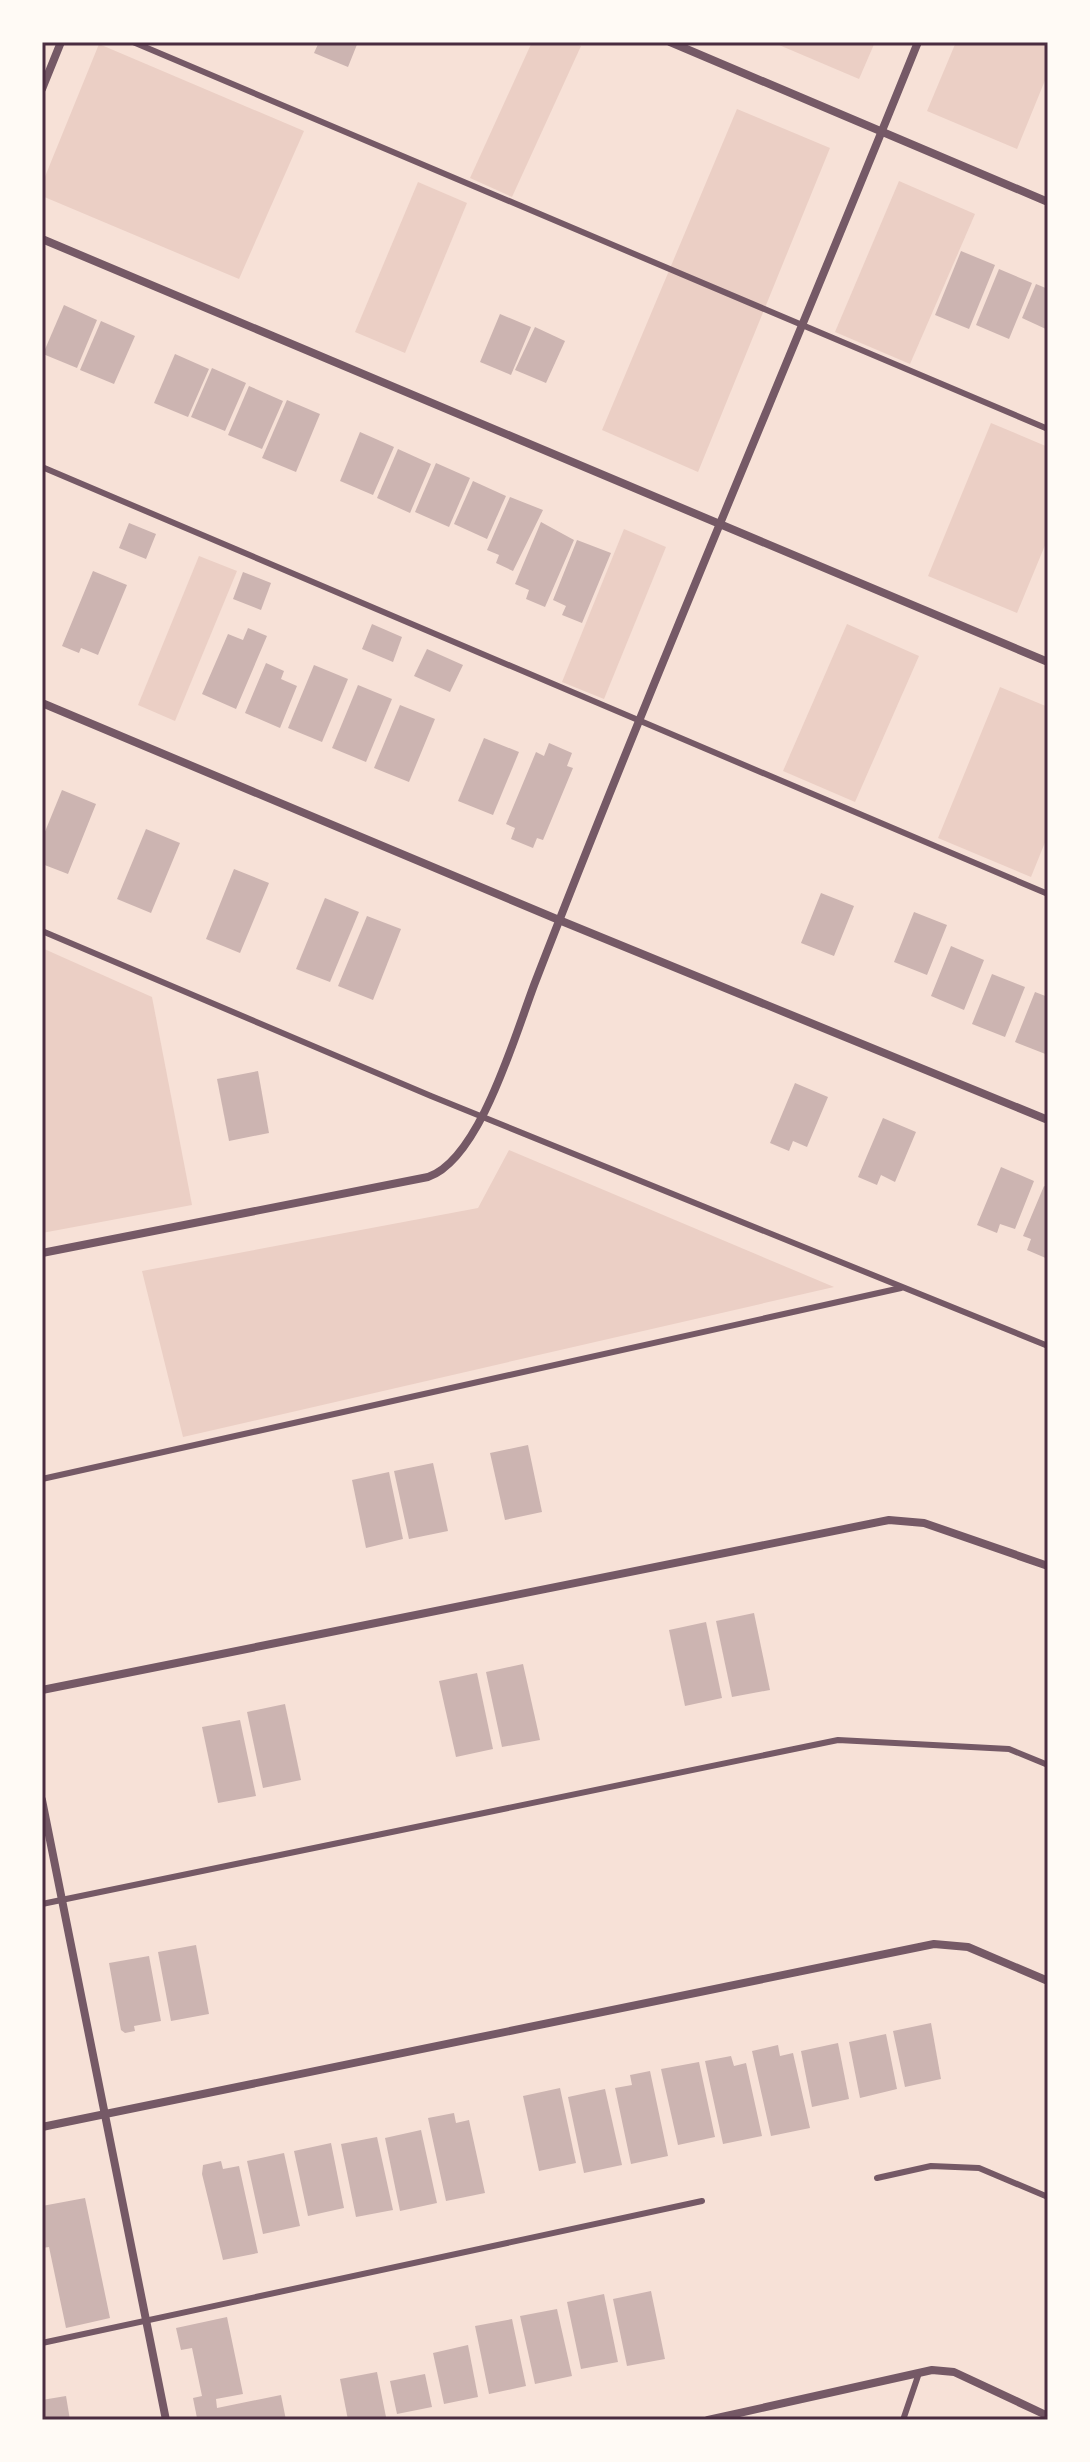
<svg xmlns="http://www.w3.org/2000/svg" width="1090" height="2462" viewBox="0 0 1090 2462" font-family="Literata,serif">
  <rect width="100%" height="100%" fill="#f7e1d7"/>
  <g fill="#ebcfc5">
    <polygon points="532,42 571,42 581,46 512,197 470,178"/>
    <polygon points="772,42 875,42 859,79"/>
    <polygon points="956,42 1048,42 1048,73 1017,149 927,111"/>
    <polygon points="99,44 304,131 239,279 42,196 42,184"/>
    <polygon points="737,109 830,148 698,472 602,430"/>
    <polygon points="899,181 975,214 910,364 835,332"/>
    <polygon points="418,182 467,203 405,353 355,332"/>
    <polygon points="991,423 1048,447 1048,538 1017,613 928,576"/>
    <polygon points="624,529 666,547 604,699 562,682"/>
    <polygon points="199,556 237,571 175,721 138,705"/>
    <polygon points="847,624 919,656 855,802 783,771"/>
    <polygon points="1000,687 1048,707 1048,835 1031,877 938,838"/>
    <polygon points="42,948 152,997 192,1205 42,1233"/>
    <polygon points="509,1150 834,1287 183,1437 142,1271 478,1208"/>
  </g>
  <g fill="#ccb4b1">
    <polygon points="319,42 358,42 348,67 314,53"/>
    <polygon points="961,251 995,265 969,329 935,315"/>
    <polygon points="999,269 1032,283 1009,339 976,325"/>
    <polygon points="1036,284 1048,289 1048,330 1022,318"/>
    <polygon points="64,305 97,320 77,368 43,354"/>
    <polygon points="500,314 531,327 511,375 480,362"/>
    <polygon points="101,321 135,336 114,384 80,370"/>
    <polygon points="535,327 565,341 546,383 515,370"/>
    <polygon points="175,354 209,369 188,417 154,403"/>
    <polygon points="212,368 246,383 225,431 191,417"/>
    <polygon points="249,386 283,401 262,449 228,435"/>
    <polygon points="287,400 320,414 296,472 262,458"/>
    <polygon points="360,432 394,447 373,495 340,481"/>
    <polygon points="398,449 431,464 410,513 377,498"/>
    <polygon points="436,463 470,478 449,527 415,512"/>
    <polygon points="473,481 506,496 487,539 454,524"/>
    <polygon points="510,497 543,510 513,571 496,563 499,555 487,550"/>
    <polygon points="541,522 574,540 545,607 526,599 529,590 515,584"/>
    <polygon points="129,523 156,534 146,559 119,548"/>
    <polygon points="577,540 611,553 582,623 562,615 566,606 553,600"/>
    <polygon points="93,571 127,585 98,655 81,648 79,653 62,646"/>
    <polygon points="243,572 271,583 261,610 233,599"/>
    <polygon points="372,624 402,637 393,662 362,649"/>
    <polygon points="248,628 267,636 236,709 202,694 228,634 243,640"/>
    <polygon points="427,649 463,665 450,692 414,676"/>
    <polygon points="266,663 284,671 281,679 297,686 280,728 245,713"/>
    <polygon points="314,665 348,679 322,742 288,728"/>
    <polygon points="358,685 392,699 366,762 332,748"/>
    <polygon points="400,705 435,719 409,782 374,768"/>
    <polygon points="484,738 519,752 493,815 458,801"/>
    <polygon points="549,743 572,753 567,766 573,768 543,840 537,838 533,848 511,839 515,828 506,824 536,752 544,756"/>
    <polygon points="62,790 96,804 68,874 42,864 42,839"/>
    <polygon points="146,829 180,843 151,913 117,899"/>
    <polygon points="234,869 269,883 240,953 206,939"/>
    <polygon points="821,893 854,906 834,956 801,943"/>
    <polygon points="325,898 359,912 330,982 296,969"/>
    <polygon points="914,912 947,925 927,975 894,962"/>
    <polygon points="367,916 401,929 373,1000 338,986"/>
    <polygon points="951,946 984,960 964,1010 931,996"/>
    <polygon points="992,974 1025,987 1005,1037 972,1024"/>
    <polygon points="1035,992 1048,997 1048,1055 1015,1042"/>
    <polygon points="258,1071 269,1133 229,1141 217,1079"/>
    <polygon points="795,1083 828,1097 807,1147 793,1141 789,1151 770,1143"/>
    <polygon points="883,1118 916,1132 895,1182 881,1175 877,1185 858,1177"/>
    <polygon points="1001,1167 1034,1181 1015,1229 1000,1224 997,1233 977,1225"/>
    <polygon points="1044,1186 1048,1188 1048,1259 1027,1250 1031,1239 1023,1236"/>
    <polygon points="528,1445 542,1512 505,1520 490,1453"/>
    <polygon points="433,1463 448,1531 409,1539 394,1471"/>
    <polygon points="389,1472 403,1539 366,1548 352,1480"/>
    <polygon points="754,1613 770,1690 732,1697 716,1621"/>
    <polygon points="706,1622 722,1698 685,1706 669,1630"/>
    <polygon points="523,1664 540,1740 502,1747 486,1672"/>
    <polygon points="477,1673 493,1749 456,1757 439,1681"/>
    <polygon points="285,1704 301,1780 263,1788 247,1712"/>
    <polygon points="240,1720 256,1796 218,1803 202,1727"/>
    <polygon points="196,1945 209,2014 171,2021 158,1952"/>
    <polygon points="149,1956 161,2021 134,2026 135,2031 125,2033 121,2030 109,1963"/>
    <polygon points="931,2023 941,2079 905,2087 893,2031"/>
    <polygon points="886,2034 897,2089 860,2098 849,2042"/>
    <polygon points="838,2043 849,2099 812,2107 801,2051"/>
    <polygon points="778,2045 780,2056 793,2053 810,2128 771,2136 752,2051"/>
    <polygon points="731,2056 734,2066 746,2063 762,2136 723,2144 705,2061"/>
    <polygon points="699,2062 715,2137 678,2145 661,2069"/>
    <polygon points="650,2071 668,2156 631,2164 615,2088 632,2085 630,2075"/>
    <polygon points="560,2088 576,2163 539,2171 523,2096"/>
    <polygon points="605,2089 622,2165 584,2173 568,2097"/>
    <polygon points="454,2113 456,2123 469,2120 485,2193 446,2201 428,2118"/>
    <polygon points="421,2130 437,2203 400,2211 385,2138"/>
    <polygon points="377,2137 393,2210 356,2217 341,2144"/>
    <polygon points="331,2143 344,2208 308,2216 294,2151"/>
    <polygon points="284,2153 300,2226 263,2234 247,2161"/>
    <polygon points="221,2161 223,2169 239,2166 258,2253 223,2260 202,2174 203,2165"/>
    <polygon points="85,2198 110,2318 66,2328 49,2247 42,2248 42,2206"/>
    <polygon points="651,2291 665,2359 627,2366 613,2299"/>
    <polygon points="604,2294 618,2362 581,2369 567,2302"/>
    <polygon points="557,2309 572,2376 535,2384 520,2316"/>
    <polygon points="227,2317 243,2394 216,2399 217,2408 281,2395 286,2420 197,2418 193,2398 202,2396 192,2348 181,2350 176,2328"/>
    <polygon points="512,2319 526,2386 489,2394 475,2326"/>
    <polygon points="468,2345 478,2397 444,2404 433,2353"/>
    <polygon points="377,2372 386,2417 348,2420 340,2379"/>
    <polygon points="425,2374 432,2407 397,2414 390,2381"/>
    <polygon points="66,2396 70,2420 42,2420 42,2400"/>
  </g>
  <g fill="none" stroke-linecap="round" stroke-linejoin="round">
    <g stroke="#755966" stroke-width="6">
      <polyline points="133,42 1048,429"/>
      <polyline points="42,467 1048,894"/>
      <polyline points="42,931 431,1096 1048,1346"/>
      <polyline points="42,1479 901,1288"/>
      <polyline points="42,1904 838,1740 1009,1749 1048,1765"/>
      <polyline points="877,2178 931,2166 979,2168 1048,2197"/>
      <polyline points="42,2343 702,2201"/>
      <polyline points="903,2420 919,2373"/>
    </g>
    <g stroke="#755966" stroke-width="8">
      <polyline points="670,42 1048,202"/>
      <polyline points="42,89 61,42"/>
      <polyline points="42,239 1048,662"/>
      <polyline points="42,703 559,920 1048,1120"/>
      <path d="M 42,1253 L 428,1177 C 481,1159 516,1031 536,980 C 658,665 792,355 918,42"/>
      <polyline points="42,1690 889,1520 924,1523 1048,1566"/>
      <polyline points="42,1800 166,2420"/>
      <polyline points="42,2127 934,1944 968,1947 1048,1981"/>
      <polyline points="708,2420 932,2370 954,2372 1048,2416"/>
    </g>
  </g>
  <rect width="1090" height="2462" fill="none" stroke="#fffaf5" stroke-width="88"/>
  <rect x="44" y="44" width="1002" height="2374" fill="none" stroke="#4a2c40" stroke-width="3"/>
</svg>
